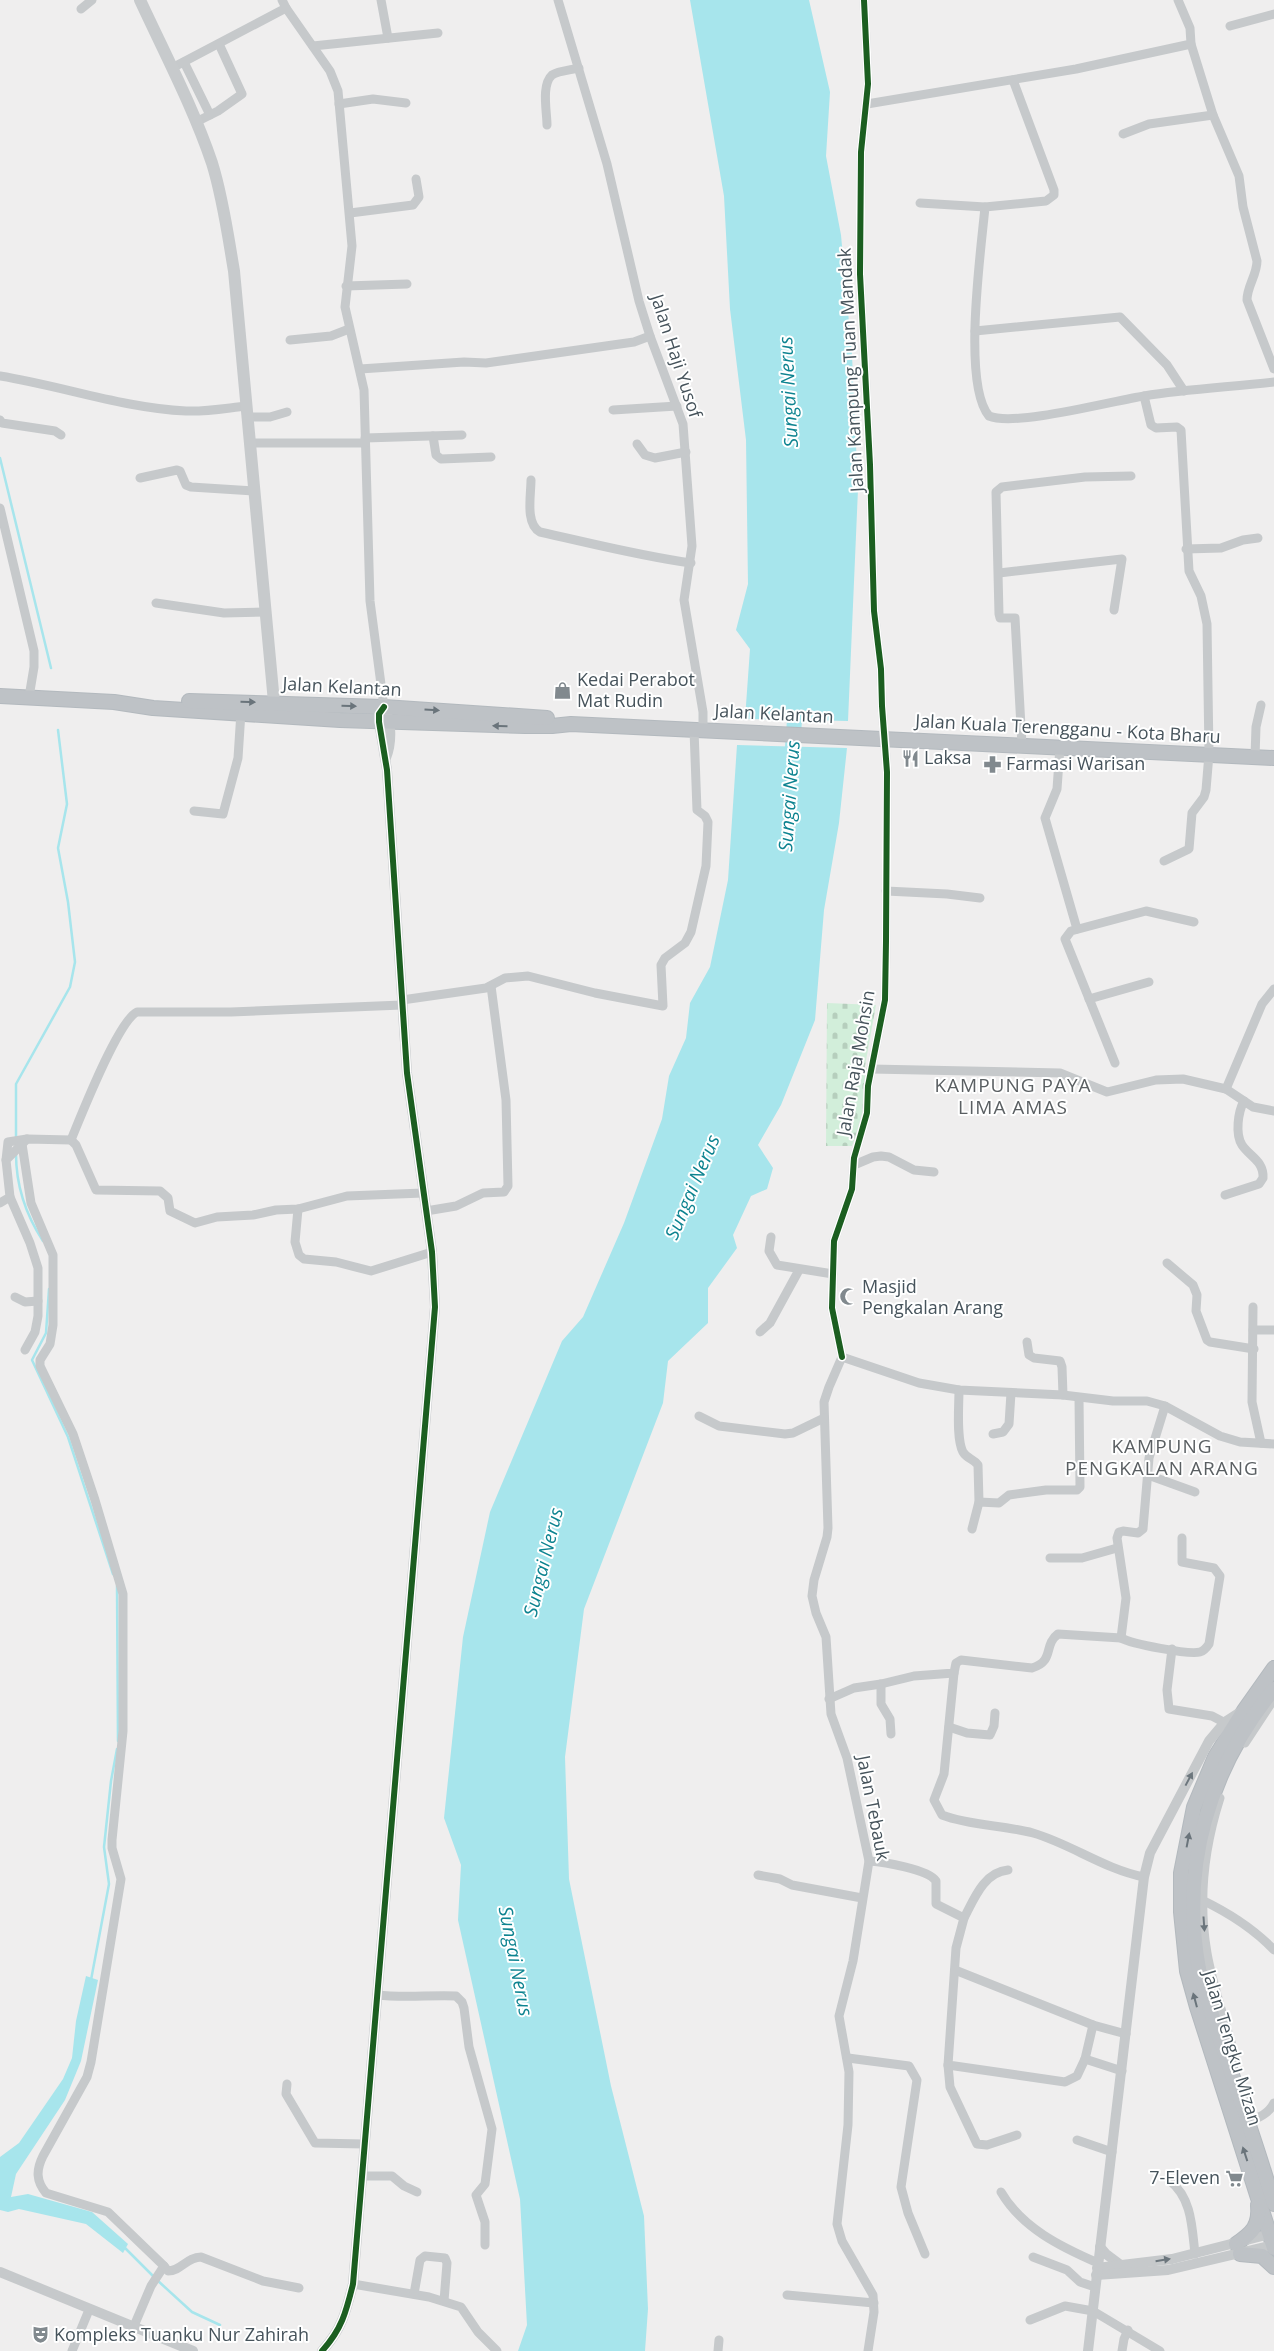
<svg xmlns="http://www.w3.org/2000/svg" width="1274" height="2351" viewBox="0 0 1274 2351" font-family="'Open Sans',sans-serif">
  <defs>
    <pattern id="cemetery-stones" width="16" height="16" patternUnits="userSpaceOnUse" patternTransform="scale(1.25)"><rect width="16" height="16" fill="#d2eeda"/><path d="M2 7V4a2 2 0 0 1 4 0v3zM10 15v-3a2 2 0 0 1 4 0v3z" fill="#b6cebd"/></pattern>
  </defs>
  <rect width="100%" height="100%" fill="#efeeee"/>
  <polygon fill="url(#cemetery-stones)" points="827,1003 876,1005 865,1066 865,1110 852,1146 826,1146"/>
  <g fill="#a7e5ec">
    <polygon points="690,0 809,0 830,92 826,156 841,235 852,355 858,489 848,721 745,719 750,649 736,630 748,584 746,440 730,309 724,196"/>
    <polygon points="737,745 847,748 839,823 824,910 815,1020 781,1105 758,1145 773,1168 767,1189 751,1196 733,1235 737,1248 708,1288 708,1323 668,1361 663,1403 584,1609 565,1757 569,1879 611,2086 644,2216 648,2309 645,2351 518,2351 527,2325 520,2199 458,1920 461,1865 444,1818 463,1637 490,1512 562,1341 583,1317 624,1223 662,1119 669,1076 686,1038 690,1003 710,967 728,880"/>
    <polygon points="86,1976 98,1980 81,2061 65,2100 16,2174 11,2197 28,2194 92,2212 128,2244 123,2253 86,2224 19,2209 8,2212 0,2210 0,2157 19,2143 63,2079 72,2058 76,2021"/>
  </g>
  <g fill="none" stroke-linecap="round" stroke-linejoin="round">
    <g stroke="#a7e5ec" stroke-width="2.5">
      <polyline points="0,458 51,668"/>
      <polyline points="16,1139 16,1084 70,987 75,962 68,902 58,848 67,804 58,730"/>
      <path d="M 16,1154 C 16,1185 26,1215 43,1241"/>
      <polyline points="49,1289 46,1333 32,1360 68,1437 113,1574"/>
      <polyline points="117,1586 118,1741"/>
      <polyline points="91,1980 109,1884 104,1847 111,1781 117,1749"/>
      <polyline points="124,2247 153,2276"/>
      <polyline points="157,2280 192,2312 220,2325"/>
    </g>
    <polyline stroke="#a7e5ec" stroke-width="15" points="791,767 796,700"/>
    <defs>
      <g id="trunk">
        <polyline points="0,696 114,702 153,708 340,720 525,726 552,726 571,724 1274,758"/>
        <polyline points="189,701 384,707 547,718"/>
        <polyline points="1274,1668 1245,1709 1215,1757 1194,1807 1181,1873 1181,1912 1187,1971 1197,2007 1274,2248"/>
        <path d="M 1274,1689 C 1209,1769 1180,1866 1199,1969 C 1206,2001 1218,2032 1228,2063 C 1244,2110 1260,2157 1274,2204"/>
        <path d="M 1236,2244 C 1252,2233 1260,2226 1258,2205"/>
        <polyline points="1240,2254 1262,2256 1274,2267"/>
      </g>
    </defs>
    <use href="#trunk" stroke="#b3b9be" stroke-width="16"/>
    <g stroke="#c6c9cb" stroke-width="9">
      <polyline points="381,0 388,38"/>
      <polyline points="558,0 607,164 639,301 650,336 683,424 692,546 684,600 703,712 703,730"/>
      <polyline points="286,8 330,71 338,91 352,246 345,307 364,390 370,601 384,707"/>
      <polyline points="81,9 92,0"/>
      <polyline points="1230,26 1274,14"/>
      <path d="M 1191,44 L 1213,115 L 1239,176 L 1243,207 L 1257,261 C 1257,275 1247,286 1247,300 L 1274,369"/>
      <polyline points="313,46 438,33"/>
      <polyline points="184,62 210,115"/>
      <polyline points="172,68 286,8 282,0"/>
      <path d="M 1013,80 L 1054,190 L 1054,195 L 1046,201 L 985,207 C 981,251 962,384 989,416 C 1015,427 1112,401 1144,396 C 1187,389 1231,387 1274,382"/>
      <polyline points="339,104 373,99 406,103"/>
      <polyline points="867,104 1076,69 1191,44 1190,28 1178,0"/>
      <polyline points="196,122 218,111 242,94 219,44"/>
      <path d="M 547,125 C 547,112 541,85 552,75 C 558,71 571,70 579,68"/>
      <polyline points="1123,134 1149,124 1213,115"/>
      <polyline points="920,203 985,207"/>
      <polyline points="350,213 413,205 419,197 416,179"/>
      <polyline points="346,286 407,284"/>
      <polyline points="975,331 1120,317 1167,365 1184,391"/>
      <polyline points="290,340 331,336 349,329"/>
      <polyline points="360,369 464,362 486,363 634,342 650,336"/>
      <path d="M 0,376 C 62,386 123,408 186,411 C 206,412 227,408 247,406"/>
      <polyline points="1144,396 1151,425 1156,428 1177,427 1181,430 1189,571 1201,596 1207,624 1209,754 1206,790 1204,797 1192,813 1189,849 1164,861"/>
      <polyline points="613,410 677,406"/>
      <polyline points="248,417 270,417 287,412"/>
      <polyline points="0,420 2,423 55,431 61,435"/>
      <polyline points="433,436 436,455 441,459 491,457"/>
      <polyline points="365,438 462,435"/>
      <polyline points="250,443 365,443"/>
      <polyline points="637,444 645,455 655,458 686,452"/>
      <polyline points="140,478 177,470 180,471 186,485 191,487 254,491"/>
      <path d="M 531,480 C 531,495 525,524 540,532 C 590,543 640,556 691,563"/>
      <polyline points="0,508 34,651 34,667 29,697"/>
      <polyline points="1186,549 1221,548 1243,540 1258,538"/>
      <polyline points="999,573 1122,559 1114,610"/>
      <polyline points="156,603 224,613 266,612"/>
      <polyline points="1022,745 1015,618 1000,618 999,614 996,492 1002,487 1085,477 1131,476"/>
      <polyline points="1060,747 1057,789 1045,818 1077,929"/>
      <polyline points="1255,757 1256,727 1261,705"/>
      <polyline points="194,811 223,814 238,758 241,712"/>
      <polyline points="886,891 947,894 980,898"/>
      <polyline points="1089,999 1149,982"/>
      <polyline points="402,1000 486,988 505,978 528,976 595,993 663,1006 661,965 665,958 685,943 691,932 706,866 708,822 705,816 697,810 694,730"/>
      <polyline points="1115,1063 1065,939 1071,931 1146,911 1194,922"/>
      <polyline points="871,1069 1060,1073 1107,1092 1156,1080 1183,1079 1226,1089 1253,1107 1274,1111"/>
      <polyline points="1226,1089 1262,1004 1274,989"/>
      <polyline points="71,1140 76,1145 96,1190 160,1191 168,1198 170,1211 195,1223 217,1217 253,1215 276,1210 298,1209 347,1196 423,1193"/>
      <path d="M 22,1144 L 31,1203 L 53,1255 L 53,1325 L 50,1344 L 40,1360 L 40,1366 L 73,1434 L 95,1500 L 123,1594 L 123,1731 L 112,1840 L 112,1848 L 121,1879 L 91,2062 L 87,2077 L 43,2156 C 36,2170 36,2181 46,2193 L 108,2212 L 164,2266 L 151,2286 L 134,2326"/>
      <polyline points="6,1160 8,1142 27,1139"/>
      <polyline points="854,1165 873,1157 881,1156 889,1157 914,1170 934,1172"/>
      <path d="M 1225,1195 L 1259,1184 L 1263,1178 C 1264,1161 1250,1157 1242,1145 C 1235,1134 1238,1112 1244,1101"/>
      <polyline points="10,1197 30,1243 38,1268 38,1316 35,1332 25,1350"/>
      <path d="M 0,1203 L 10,1197 L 6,1160 L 27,1139 L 71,1140 C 81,1116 118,1021 137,1012 L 231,1012 L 402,1005"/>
      <polyline points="298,1209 295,1242 299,1255 304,1259 336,1262 371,1271 432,1252"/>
      <polyline points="426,1211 456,1206 483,1193 504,1192 508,1186 506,1100 491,986"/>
      <polyline points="771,1237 769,1251 777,1265 833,1274"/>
      <polyline points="1167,1263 1193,1285 1197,1295 1196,1311 1207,1340 1210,1342 1254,1349"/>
      <polyline points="15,1297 25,1302 38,1301"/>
      <polyline points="1253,1307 1252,1402 1261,1443"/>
      <polyline points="1253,1330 1274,1330"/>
      <polyline points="760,1332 770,1323 799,1270"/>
      <polyline points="1027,1342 1029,1355 1034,1358 1060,1361 1062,1367 1063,1395"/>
      <polyline points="842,1357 832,1308 834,1241 852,1189 854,1158 867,1113 868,1086 885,1000 886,941 887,772 882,706 881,669 874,611 870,465 860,274 861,152 868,84 864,0"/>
      <polyline points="842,1357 829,1387 824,1402 828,1528 827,1537 814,1580 812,1596 816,1613 826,1637 831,1714 847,1758 869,1861 853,1961 839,2016 849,2072 848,2125 837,2224 842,2241 873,2295 874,2312 868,2351"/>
      <polyline points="842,1357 919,1383 959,1390 1063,1395 1113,1401 1147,1401 1165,1406 1220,1436 1240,1442 1274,1444"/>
      <path d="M 959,1390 C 959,1406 956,1439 963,1452 C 967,1459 974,1459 978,1465 L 979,1502 L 972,1529"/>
      <polyline points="699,1416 719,1426 785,1434 793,1433 824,1418"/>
      <polyline points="993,1434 1003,1432 1009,1424 1011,1393"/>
      <polyline points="1148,1475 1195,1492"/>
      <polyline points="979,1502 999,1503 1009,1495 1046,1490 1077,1490 1080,1487 1079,1398"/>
      <polyline points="1050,1558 1082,1558 1117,1548"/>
      <path d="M 1121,1638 C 1132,1644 1189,1655 1200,1652 C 1204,1651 1207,1647 1209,1644 L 1220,1576 L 1214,1568 L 1182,1562 L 1182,1538"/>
      <polyline points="1172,1649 1167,1690 1169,1709 1212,1716 1231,1726"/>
      <path d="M 954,1673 L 944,1774 L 934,1800 L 942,1815 C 971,1826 1003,1825 1033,1833 C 1071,1844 1104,1869 1144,1877"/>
      <polyline points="881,1684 881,1704 890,1719 891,1734"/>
      <path d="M 829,1699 L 854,1688 L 881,1684 L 914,1676 L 954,1673 L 956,1663 L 961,1660 L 1032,1668 C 1055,1661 1043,1645 1058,1634 L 1121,1638 L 1126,1598 L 1117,1538 L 1119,1532 L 1123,1531 L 1138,1533 L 1143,1529 L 1149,1458 L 1165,1406"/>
      <polyline points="949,1727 967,1733 990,1735 994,1726 995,1713"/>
      <polyline points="1245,1743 1272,1702"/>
      <path d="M 1220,1798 C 1204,1848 1198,1901 1207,1953 C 1213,1988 1226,2022 1235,2057 L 1234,2063 L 1231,2070"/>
      <path d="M 869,1861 C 883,1862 928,1869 936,1881 L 936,1904 L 964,1918 L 956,1948 L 948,2065 L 1065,2082 L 1077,2076 L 1085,2059 L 1122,2071"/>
      <polyline points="758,1875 780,1879 792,1885 862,1898"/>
      <path d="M 1202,1900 C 1229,1913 1254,1929 1274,1950"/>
      <path d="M 964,1918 C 974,1899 984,1872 1008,1870"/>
      <polyline points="955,1970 1093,2025 1126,2034"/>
      <path d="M 377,1995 C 403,1998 429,1995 456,1996 L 462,2002 L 464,2008 L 469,2047 L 492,2129 L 485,2184 L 476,2195 L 485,2222 L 485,2245"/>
      <polyline points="848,2058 909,2066 917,2080 901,2187 908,2213 925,2254"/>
      <polyline points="1085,2059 1093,2025"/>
      <polyline points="948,2065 950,2087 977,2144 987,2145 1017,2135"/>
      <polyline points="287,2084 286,2094 315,2143 364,2144"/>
      <path d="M 1248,2121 C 1258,2119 1269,2113 1274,2103"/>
      <polyline points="1077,2140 1112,2152"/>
      <polyline points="362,2176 392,2176 404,2186 417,2192"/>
      <path d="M 1170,2181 C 1192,2198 1192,2228 1195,2254"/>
      <path d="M 1001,2192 C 1022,2228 1061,2247 1098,2263"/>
      <polyline points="1033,2257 1067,2270 1080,2282 1095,2287"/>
      <path d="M 164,2266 L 168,2271 C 181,2271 187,2257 201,2257 L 263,2281 L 299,2288"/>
      <polyline points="353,2284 429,2297 461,2307 478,2332 497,2351"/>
      <polyline points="414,2294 420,2260 425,2256 445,2258 447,2263 444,2301"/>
      <polyline points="787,2295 874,2303"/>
      <polyline points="1030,2320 1065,2306 1093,2311 1160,2351"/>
      <polyline points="72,2351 89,2310"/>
      <polyline points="718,2351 719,2340"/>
      <polyline points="1122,2351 1124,2339 1128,2330"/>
    </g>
    <g stroke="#c6c9cb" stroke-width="10">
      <polyline points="1100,2247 1106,2254 1122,2266"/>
      <polyline points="1097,2268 1172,2259 1270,2234"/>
      <polyline points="0,2272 193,2351"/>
      <polyline points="1096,2275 1168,2270 1273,2245"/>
      <path d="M 322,2351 C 342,2329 346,2312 353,2284 L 435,1307 L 432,1252 L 407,1073 L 387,770 L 379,722 L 379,714 L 384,707 C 392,721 392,743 386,758"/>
      <polyline points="1088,2351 1144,1877 1150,1853 1209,1741 1225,1722 1242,1711"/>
    </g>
    <path stroke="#c7cacc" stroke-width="12" d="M 140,0 C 165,54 193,107 212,163 C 223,198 228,236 234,271 L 275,713"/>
    <use href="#trunk" stroke="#bec2c6" stroke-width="14"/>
    <defs>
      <g id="cycleway">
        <polyline points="842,1357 832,1308 834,1241 852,1189 854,1158 867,1113 868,1086 885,1000 886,941 887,772 882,706 881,669 874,611 870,465 860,274 861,152 868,84 864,0"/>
        <path d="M 322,2351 C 342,2329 346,2312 353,2284 L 435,1307 L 432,1252 L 407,1073 L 387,770 L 379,722 L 379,714 L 384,707"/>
      </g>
    </defs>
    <use href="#cycleway" stroke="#fff" stroke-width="9"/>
    <use href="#cycleway" stroke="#1b5e20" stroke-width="6"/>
  </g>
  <defs><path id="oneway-solid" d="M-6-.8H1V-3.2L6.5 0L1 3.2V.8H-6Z" transform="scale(1.25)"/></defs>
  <g fill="#6a747b">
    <use href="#oneway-solid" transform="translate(248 702) rotate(1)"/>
    <use href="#oneway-solid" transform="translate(349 706) rotate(2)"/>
    <use href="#oneway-solid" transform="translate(432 710) rotate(4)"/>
    <use href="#oneway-solid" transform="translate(500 726) rotate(-178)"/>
    <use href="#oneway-solid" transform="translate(1188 1840) rotate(-79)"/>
    <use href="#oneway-solid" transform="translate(1195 2000) rotate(-105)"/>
    <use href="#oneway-solid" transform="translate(1245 2154) rotate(-108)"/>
  </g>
  <g fill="#6c767d">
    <use href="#oneway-solid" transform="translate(1189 1779) rotate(-62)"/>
    <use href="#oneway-solid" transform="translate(1204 1924) rotate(86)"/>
    <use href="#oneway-solid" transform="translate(1163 2260) rotate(-9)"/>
  </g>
  <defs>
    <symbol id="shop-bare" viewBox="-9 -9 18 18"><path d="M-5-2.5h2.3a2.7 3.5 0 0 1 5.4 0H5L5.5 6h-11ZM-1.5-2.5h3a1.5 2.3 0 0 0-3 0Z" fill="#81898e" stroke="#fff" stroke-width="2.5" paint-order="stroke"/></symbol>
    <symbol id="restaurant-bare" viewBox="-9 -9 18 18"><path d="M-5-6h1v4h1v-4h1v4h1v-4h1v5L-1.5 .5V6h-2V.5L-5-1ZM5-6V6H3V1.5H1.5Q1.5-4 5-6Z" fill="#81898e" stroke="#fff" stroke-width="2.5" paint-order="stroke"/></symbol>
    <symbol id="pharmacy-bare" viewBox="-9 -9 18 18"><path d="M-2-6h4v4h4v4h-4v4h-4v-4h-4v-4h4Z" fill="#81898e" stroke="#fff" stroke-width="2.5" paint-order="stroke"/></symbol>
    <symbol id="mosque-bare" viewBox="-9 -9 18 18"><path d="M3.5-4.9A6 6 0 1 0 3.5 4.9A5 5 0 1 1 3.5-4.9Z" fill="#81898e" stroke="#fff" stroke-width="2.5" paint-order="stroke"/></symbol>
    <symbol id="supermarket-bare" viewBox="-9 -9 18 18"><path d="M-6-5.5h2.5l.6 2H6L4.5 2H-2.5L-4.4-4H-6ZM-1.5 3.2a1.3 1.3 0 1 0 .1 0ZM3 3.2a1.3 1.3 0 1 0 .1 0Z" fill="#81898e" stroke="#fff" stroke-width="2.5" paint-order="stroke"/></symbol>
    <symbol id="theatre-bare" viewBox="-9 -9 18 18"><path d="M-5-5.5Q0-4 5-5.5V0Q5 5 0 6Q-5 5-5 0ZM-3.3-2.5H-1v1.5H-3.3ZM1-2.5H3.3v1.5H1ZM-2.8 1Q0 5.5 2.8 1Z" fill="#81898e" stroke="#fff" stroke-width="2.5" paint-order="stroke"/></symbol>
  </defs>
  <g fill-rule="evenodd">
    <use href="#shop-bare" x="550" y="678" width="25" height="25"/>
    <use href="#restaurant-bare" x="898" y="746" width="25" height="25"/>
    <use href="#pharmacy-bare" x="980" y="752" width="25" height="25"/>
    <use href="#mosque-bare" x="836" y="1284" width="25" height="25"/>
    <use href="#supermarket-bare" x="1222" y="2166" width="25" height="25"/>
    <use href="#theatre-bare" x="28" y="2322" width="25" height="25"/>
  </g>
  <g text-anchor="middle" stroke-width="4" stroke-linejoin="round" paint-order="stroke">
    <g font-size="18" fill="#46535b" stroke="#fff">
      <text transform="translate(676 356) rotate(72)" y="6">Jalan Haji Yusof</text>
      <text transform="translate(851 370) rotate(-93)" y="6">Jalan Kampung Tuan Mandak</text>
      <text transform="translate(342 687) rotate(3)" y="6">Jalan Kelantan</text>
      <text transform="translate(774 714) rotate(3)" y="6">Jalan Kelantan</text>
      <text transform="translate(1068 729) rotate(3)" y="6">Jalan Kuala Terengganu - Kota Bharu</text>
      <text transform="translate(856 1063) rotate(-80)" y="6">Jalan Raja Mohsin</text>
      <text transform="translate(873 1808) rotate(79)" y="6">Jalan Tebauk</text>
      <text transform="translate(1232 2048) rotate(73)" y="6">Jalan Tengku Mizan</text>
    </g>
    <g font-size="18" fill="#46535b" stroke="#fff" text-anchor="start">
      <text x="577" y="686">Kedai Perabot<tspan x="577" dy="21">Mat Rudin</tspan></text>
      <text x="924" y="764">Laksa</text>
      <text x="1006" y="770">Farmasi Warisan</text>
      <text x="862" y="1293">Masjid<tspan x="862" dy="21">Pengkalan Arang</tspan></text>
      <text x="1220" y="2184" text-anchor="end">7-Eleven</text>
      <text x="54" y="2341">Kompleks Tuanku Nur Zahirah</text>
    </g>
    <g font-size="19" font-style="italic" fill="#0d8390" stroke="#fff">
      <text transform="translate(788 392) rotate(-93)" y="7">Sungai Nerus</text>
      <text transform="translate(789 796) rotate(-86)" y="7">Sungai Nerus</text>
      <text transform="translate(692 1187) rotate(-67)" y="7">Sungai Nerus</text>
      <text transform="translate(543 1562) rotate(-76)" y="7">Sungai Nerus</text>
      <text transform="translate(516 1961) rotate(79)" y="7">Sungai Nerus</text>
    </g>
    <g font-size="19" letter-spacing="1" fill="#5a5f62" stroke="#fff">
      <text x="1013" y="1092">KAMPUNG PAYA<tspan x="1013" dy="22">LIMA AMAS</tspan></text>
      <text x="1162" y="1453">KAMPUNG<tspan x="1162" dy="22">PENGKALAN ARANG</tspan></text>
    </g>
  </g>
</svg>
